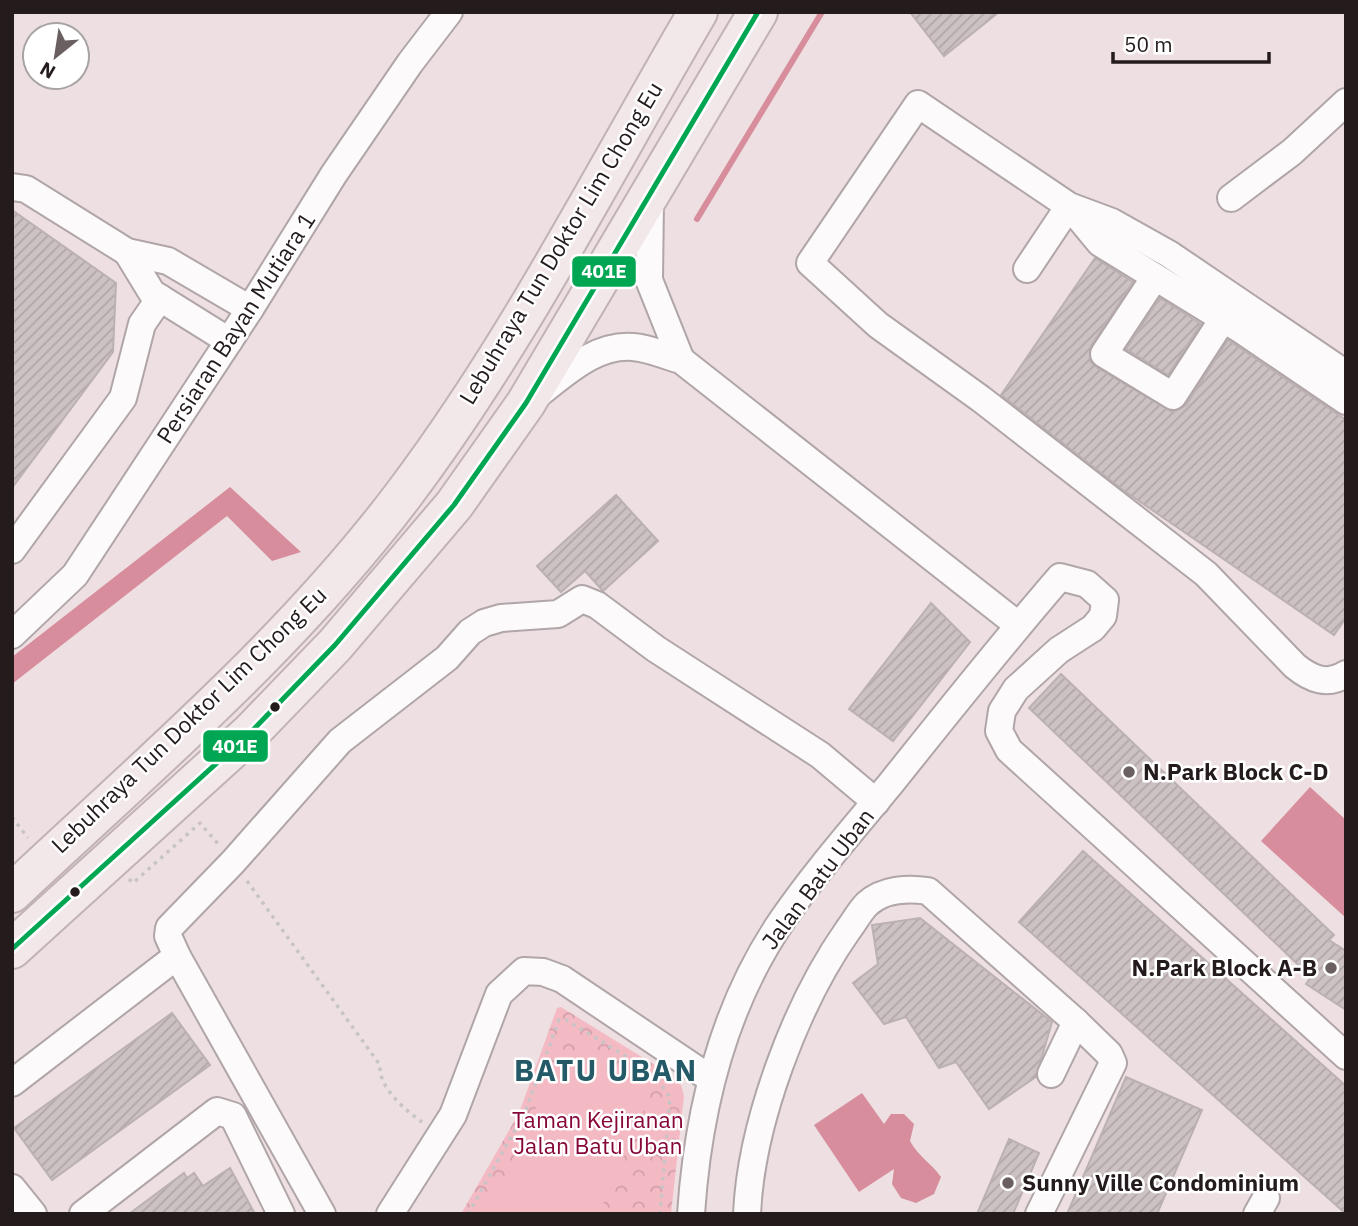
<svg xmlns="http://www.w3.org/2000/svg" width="1358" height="1226" viewBox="0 0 1358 1226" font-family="'IBM Plex Sans',sans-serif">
  <defs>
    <pattern id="forest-crowns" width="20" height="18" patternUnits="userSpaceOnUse" patternTransform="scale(1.75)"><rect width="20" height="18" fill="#f4bac4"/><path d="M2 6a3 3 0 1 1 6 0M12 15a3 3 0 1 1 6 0" fill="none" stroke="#d19fa8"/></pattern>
    <pattern id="building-hatch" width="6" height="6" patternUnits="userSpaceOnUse" patternTransform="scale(1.75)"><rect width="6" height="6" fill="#cdc2c3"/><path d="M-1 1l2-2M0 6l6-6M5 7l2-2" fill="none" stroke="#b0a6a7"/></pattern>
  </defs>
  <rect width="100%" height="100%" fill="#eee0e2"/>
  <polygon fill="url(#forest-crowns)" points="561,1007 671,1075 681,1085 684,1096 671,1214 461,1214 519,1113 557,1008"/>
  <polygon fill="#f4bac4" points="562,1049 653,1089 599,1214 489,1214"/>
  <g fill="#d78d9c">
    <polygon points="230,487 301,552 272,561 227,516 12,684 12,657"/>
    <polygon points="1310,787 1346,820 1346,918 1261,841"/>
    <path d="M 862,1093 L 884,1124 L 891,1114 L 904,1114 L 914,1124 L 910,1141 C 918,1156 931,1163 941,1177 L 934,1194 L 916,1203 L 901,1198 L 892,1184 L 894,1169 L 859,1192 L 814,1125 Z"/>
  </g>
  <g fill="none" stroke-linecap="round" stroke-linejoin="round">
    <polyline stroke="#d78d9c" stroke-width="6" points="697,219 822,12"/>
  </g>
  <g fill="url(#building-hatch)" stroke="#bbb1b2" stroke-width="2">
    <polygon points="910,12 999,12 944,56"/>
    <polygon points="12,210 116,283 113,352 12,488"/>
    <polygon points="1095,258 1133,282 1091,346 1090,361 1096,367 1173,412 1186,405 1228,340 1346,420 1346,618 1334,635 1123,490 1001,395"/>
    <polygon points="1160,298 1201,324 1168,375 1126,349"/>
    <polygon points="616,495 658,541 603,591 585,571 561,592 537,566"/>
    <polygon points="931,603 970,642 893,741 849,709"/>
    <polygon points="1061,674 1334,935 1329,940 1346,951 1346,1010 1306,984 1311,977 1029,708"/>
    <polygon points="1083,851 1346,1086 1346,1214 1019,922"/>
    <polygon points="920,918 1052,1022 1036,1077 989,1109 956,1062 939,1068 906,1017 884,1024 853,983 878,964 872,925"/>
    <polygon points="172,1013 210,1065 52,1180 14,1128"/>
    <polygon points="1126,1077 1202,1110 1157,1214 1067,1214"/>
    <polygon points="1009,1139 1039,1153 1013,1214 977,1214"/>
    <polygon points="230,1168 255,1214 129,1214 184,1173 187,1178 194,1173 203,1186"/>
  </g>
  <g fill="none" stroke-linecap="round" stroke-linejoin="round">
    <defs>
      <g id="minor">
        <polyline points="12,187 26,189 127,252 168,261 250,309"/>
        <polyline points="1231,198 1292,152 1346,102"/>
        <polyline points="650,201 649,280 681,360"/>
        <polyline points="1071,208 1100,243 1243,331 1346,401"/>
        <polyline points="127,252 152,293 229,341"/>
        <polyline points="1027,269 1069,206"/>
        <polyline points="1155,277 1104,354 1173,396 1223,319"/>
        <path d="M 1346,374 L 1169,254 L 1112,222 L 1069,206 L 918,104 L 810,263 L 878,325 L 981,399 L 1206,574 L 1295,666 C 1311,679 1327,686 1346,674"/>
        <path d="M 541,392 C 568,371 597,344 633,347 C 649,348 666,356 681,360 L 1018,625"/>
        <polyline points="12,550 123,398 142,324 160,298"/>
        <polyline points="12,635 75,575 250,309 334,174 410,63 449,12"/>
        <polyline points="1051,1074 1076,1022"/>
        <polyline points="12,1083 177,956"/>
        <polyline points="12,1188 33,1214"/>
        <polyline points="83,1214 217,1111 233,1116 281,1214"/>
        <polyline points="322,1214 177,956 168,936 169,928 233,862 340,741 447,658 470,632 484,623 501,618 558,614 582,599 597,605 656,649 820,755 876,802"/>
        <polyline points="390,1214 453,1115 499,994 524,971 543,972 562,979 711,1079"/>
        <path d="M 691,1214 C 698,1110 723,1006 783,919 C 816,871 855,827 892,782 C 947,713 1002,644 1060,577 L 1087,584 L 1105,600 L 1103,616 L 1093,628 L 1059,650 L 1016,689 L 1002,711 L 999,731 L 1009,750 L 1346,1056"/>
        <path d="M 747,1214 C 751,1123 796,1004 848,930 C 854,922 860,911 867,904 C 883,889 908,888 928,891 L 1076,1022 L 1109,1054 L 1113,1063 L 1039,1214"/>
        <polyline points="1257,1214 1266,1198"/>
      </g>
      <g id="highway">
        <path d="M 12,893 C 147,766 292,643 404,494 C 517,344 603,174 698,12"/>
        <polyline points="12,949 251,732 335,645 454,505 526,403 758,12"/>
      </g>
    </defs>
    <use href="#minor" stroke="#b0a5a7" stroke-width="30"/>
    <use href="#highway" stroke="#c1b2b4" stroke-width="42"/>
    <g stroke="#c8c4c5" stroke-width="3.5" stroke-dasharray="3.5 5" stroke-linecap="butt">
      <polyline points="12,817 28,838"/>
      <polyline points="129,879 133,883 200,823 219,845"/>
      <path d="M 247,881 L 380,1065 C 378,1087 405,1110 422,1122"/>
      <polyline points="468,1214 525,1112 559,1020 566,1020 652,1072 670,1097 660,1214"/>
    </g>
    <use href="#minor" stroke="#fcfafb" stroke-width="26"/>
    <use href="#highway" stroke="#f2e8e9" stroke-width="38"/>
    <defs>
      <polyline id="bus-1" points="12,949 251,732 335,645 454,505 526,403 758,12"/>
    </defs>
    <use href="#bus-1" stroke="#fff" stroke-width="10"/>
    <use href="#bus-1" stroke="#00a651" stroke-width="5"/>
  </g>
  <g fill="#241b1c" stroke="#fff" stroke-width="2.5">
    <circle cx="275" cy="707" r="6"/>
    <circle cx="75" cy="892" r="6"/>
  </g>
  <g fill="#6b6061" stroke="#fff" stroke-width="2.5">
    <circle cx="1129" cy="772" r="7"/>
    <circle cx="1331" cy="968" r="7"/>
    <circle cx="1008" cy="1183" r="7"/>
  </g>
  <g text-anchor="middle" stroke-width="5" stroke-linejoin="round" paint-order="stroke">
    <g font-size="23" fill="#241b1c" stroke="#fff">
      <text transform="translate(561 243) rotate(-59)" y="8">Lebuhraya Tun Doktor Lim Chong Eu</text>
      <text transform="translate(236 328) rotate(-57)" y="8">Persiaran Bayan Mutiara 1</text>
      <text transform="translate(189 720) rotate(-44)" y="8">Lebuhraya Tun Doktor Lim Chong Eu</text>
      <text transform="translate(818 879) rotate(-53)" y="8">Jalan Batu Uban</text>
    </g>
    <g font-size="23" font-weight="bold" fill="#241b1c" stroke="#fff" text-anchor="start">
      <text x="1143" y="780">N.Park Block C-D</text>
      <text x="1317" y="976" text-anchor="end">N.Park Block A-B</text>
      <text x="1022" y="1191">Sunny Ville Condominium</text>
    </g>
    <g font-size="23" fill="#860737" stroke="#fff">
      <text x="598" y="1128">Taman Kejiranan<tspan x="598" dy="26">Jalan Batu Uban</tspan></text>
    </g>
    <g font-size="30" font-weight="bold" letter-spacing="2" fill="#245967" stroke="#fff">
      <text x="606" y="1081">BATU UBAN</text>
    </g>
  </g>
  <g stroke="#fff" stroke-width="2.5">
    <rect x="571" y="255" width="66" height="33" rx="7" fill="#00a651"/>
    <rect x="202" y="729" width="67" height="34" rx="7" fill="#00a651"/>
  </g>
  <g font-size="19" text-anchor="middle" font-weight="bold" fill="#fff">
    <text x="604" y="278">401E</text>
    <text x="235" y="753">401E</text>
  </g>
  <rect width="1358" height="1226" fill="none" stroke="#241b1c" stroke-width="28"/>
  <g transform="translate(56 56) rotate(210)"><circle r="33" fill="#ffffff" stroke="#a7a4a4" stroke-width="2"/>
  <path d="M0-5L12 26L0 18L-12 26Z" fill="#6b6061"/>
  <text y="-10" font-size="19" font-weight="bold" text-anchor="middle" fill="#241b1c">N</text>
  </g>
  <path d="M1113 52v10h156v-10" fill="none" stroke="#241b1c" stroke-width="3.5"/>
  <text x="1124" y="52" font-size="21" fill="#241b1c" stroke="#ffffff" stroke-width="5" paint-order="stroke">50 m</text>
</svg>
